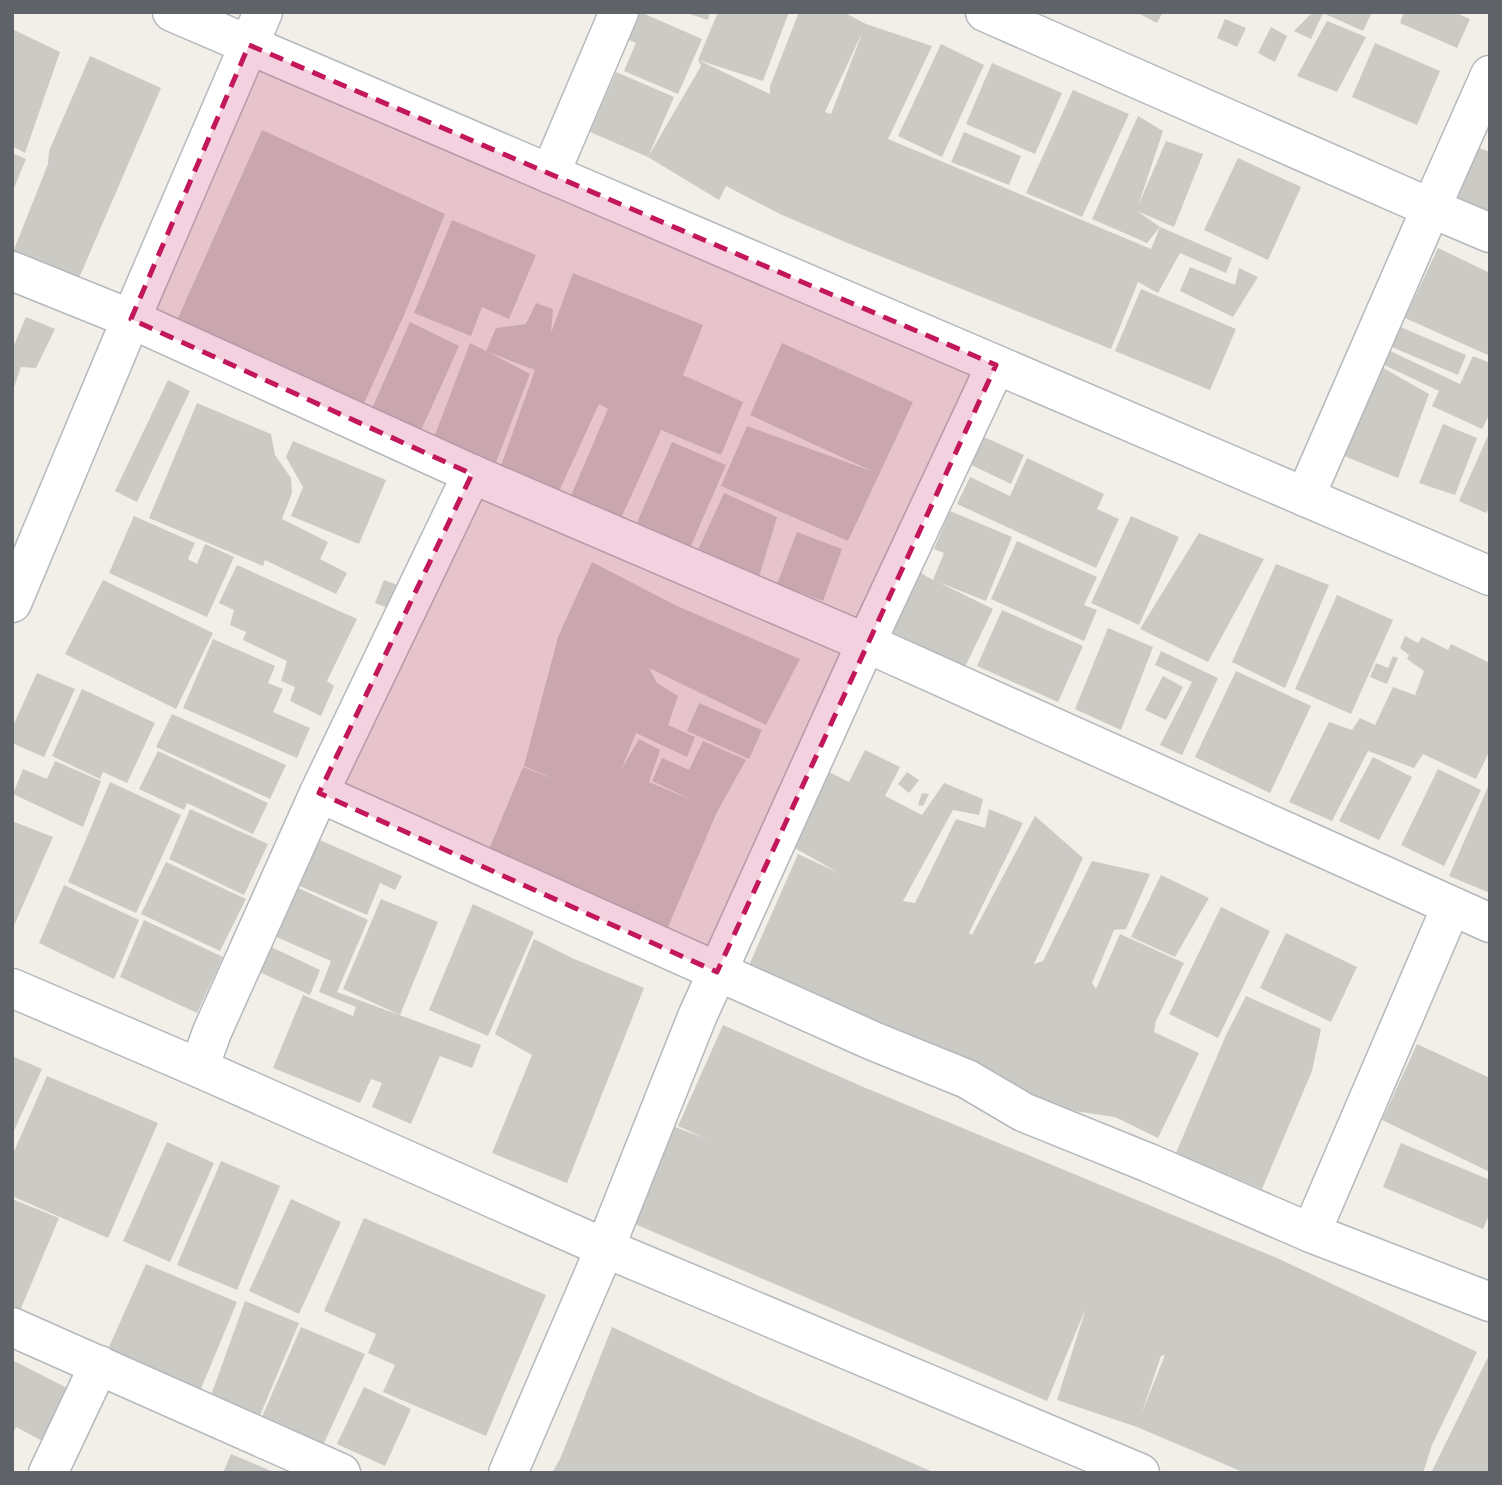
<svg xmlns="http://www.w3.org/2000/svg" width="1502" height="1485" viewBox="0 0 1502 1485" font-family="'PT Sans',sans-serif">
  <rect width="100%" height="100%" fill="#f1efe8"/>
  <g fill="#cccac5" fill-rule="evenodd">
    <polygon points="602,12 640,12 702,39 678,94 624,71 636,43 596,26"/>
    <polygon points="684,12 710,12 708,20"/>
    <polygon points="718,12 789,12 763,81 698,60"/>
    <path d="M 799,12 L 843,12 L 866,24 L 932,46 L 888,139 L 1151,249 L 1160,227 L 1232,258 L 1226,273 L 1180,253 L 1158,293 L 1138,282 L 1111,349 L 845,242 L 780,214 L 726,186 L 719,200 L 648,157 L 590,132 L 616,72 L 674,97 L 648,157 L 701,66 L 698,60 L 770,94 L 770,86 ZM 863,31 L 831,114 L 825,112 Z"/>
    <polygon points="1136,12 1163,12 1157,23"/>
    <polygon points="1313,12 1372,12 1363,31 1323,13 1311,39 1294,31"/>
    <polygon points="1404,12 1454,12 1470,19 1457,48 1400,23"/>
    <polygon points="1225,19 1246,28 1237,47 1217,38"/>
    <polygon points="1327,21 1366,37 1337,92 1297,76"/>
    <polygon points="1271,27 1287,36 1275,62 1258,53"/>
    <polygon points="12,29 60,52 25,153 12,146"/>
    <polygon points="1375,43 1440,71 1417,125 1352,97"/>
    <polygon points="941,44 984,65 942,157 898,136"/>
    <polygon points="90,56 161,88 79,278 13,252 48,164 49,151"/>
    <polygon points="992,63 1062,93 1035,154 966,124"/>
    <polygon points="1073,90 1129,114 1082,217 1026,193"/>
    <polygon points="1138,116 1163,131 1138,206 1166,141 1203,154 1174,227 1137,211 1160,227 1147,243 1092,219"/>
    <polygon points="262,130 445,214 405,313 360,412 173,329"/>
    <polygon points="964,132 1021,156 1009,185 951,162"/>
    <polygon points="1474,146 1490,152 1490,220 1449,200"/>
    <polygon points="12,153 26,159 12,193"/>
    <polygon points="1238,158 1301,187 1268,260 1204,230"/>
    <polygon points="452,220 536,255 509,319 482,307 471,336 414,313"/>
    <polygon points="1438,248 1490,273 1490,356 1405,318"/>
    <polygon points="1190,267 1235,285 1239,268 1258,277 1233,317 1180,291"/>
    <polygon points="573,273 703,325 683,375 743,402 721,455 661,430 618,525 567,505 608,409 599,404 555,500 498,474 535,370 488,352 530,374 493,470 431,445 470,343 486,351 496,328 526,324 536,303 553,309 551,333"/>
    <polygon points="1141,289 1236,329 1210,390 1115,351"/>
    <polygon points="26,317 55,329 36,368 21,367 12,393 12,350"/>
    <polygon points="410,322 459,346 419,435 370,413"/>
    <polygon points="1396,325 1466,355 1458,375 1387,345"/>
    <polygon points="782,343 913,402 848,541 721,486 747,426 874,472 750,415"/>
    <polygon points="1384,348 1460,384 1473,356 1490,363 1490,413 1482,429 1432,406 1439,391 1378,362"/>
    <polygon points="1378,365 1429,394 1398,478 1337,453"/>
    <polygon points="168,380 190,391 137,502 115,491"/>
    <polygon points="197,403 271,434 275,455 291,478 292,493 282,519 328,542 320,559 347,573 336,594 265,560 263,566 149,518"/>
    <polygon points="1443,424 1477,438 1455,495 1419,483"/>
    <polygon points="1490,431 1490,506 1486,513 1459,501"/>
    <polygon points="975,433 1024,455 1011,484 963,461"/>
    <polygon points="293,441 386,480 359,544 291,516 303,487 286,457"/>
    <polygon points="672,442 726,465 687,555 633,532"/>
    <polygon points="1027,458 1104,494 1097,509 1119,519 1096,568 957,504 970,477 1010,496"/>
    <polygon points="724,493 777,517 759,577 697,552"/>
    <polygon points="950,511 1012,537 986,601 938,582 993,609 964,669 893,634 919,572 933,580 944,553 934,549"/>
    <polygon points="134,516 195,543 188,559 197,564 205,544 234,557 207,617 109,573"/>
    <polygon points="1131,516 1179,537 1139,625 1091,603"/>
    <polygon points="797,532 842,549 823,601 777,584"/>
    <polygon points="1199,533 1264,559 1208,662 1140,629"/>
    <polygon points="1017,541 1097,577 1084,605 1097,610 1084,641 991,599"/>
    <polygon points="592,562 677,606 800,659 766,725 649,668 657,683 678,696 668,725 695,737 687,757 636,733 621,770 639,739 660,750 649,782 694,801 652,781 662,758 689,770 703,741 746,760 717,812 662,941 483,864 523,767 559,781 524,766 558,637"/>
    <polygon points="1276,564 1329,585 1285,688 1232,662"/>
    <polygon points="237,565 357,619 327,681 334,686 321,716 290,701 295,687 281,681 287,661 243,640 246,632 230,625 234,610 219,603"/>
    <polygon points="103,580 213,633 176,709 65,654"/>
    <polygon points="384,580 424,595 414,618 375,603"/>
    <polygon points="1337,595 1393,620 1351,714 1295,689"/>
    <polygon points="1002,610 1083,646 1058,702 977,666"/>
    <polygon points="1108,628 1153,647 1121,730 1075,709"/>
    <polygon points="1405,636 1418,643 1422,637 1448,650 1451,644 1490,663 1490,750 1476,779 1423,754 1414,768 1368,751 1332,821 1289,802 1329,722 1352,730 1360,718 1375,725 1393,687 1415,695 1424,671 1407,659 1409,655 1400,648"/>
    <polygon points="213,639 275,666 268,683 283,689 273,712 310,728 297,758 183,708"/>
    <polygon points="1161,651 1218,678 1182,755 1160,745 1192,682 1155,665"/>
    <polygon points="1393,656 1398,658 1387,684 1370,677 1376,663 1388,668"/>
    <polygon points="1236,671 1311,706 1270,793 1195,757"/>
    <polygon points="37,673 75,689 44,757 12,743 12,728"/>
    <polygon points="1163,676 1183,687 1166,720 1145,710"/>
    <polygon points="82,689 155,723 127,783 103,772 100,779 52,756"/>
    <polygon points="699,703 762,730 749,759 687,731"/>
    <polygon points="172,714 286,765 270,799 156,747"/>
    <polygon points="865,750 900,767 885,796 922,815 944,783 983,799 979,815 953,810 903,901 915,903 956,819 985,828 989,809 1023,823 969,933 972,935 1035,816 1083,858 1034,964 1043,961 1092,861 1150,874 1126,929 1114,930 1092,983 1096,989 1120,934 1184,963 1156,1021 1154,1032 1199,1053 1158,1138 1115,1117 1040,1106 743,979 798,854 839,873 791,846 823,769 849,782"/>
    <polygon points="158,751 268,803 253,834 187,803 184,810 139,789"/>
    <polygon points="1373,757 1412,777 1379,840 1339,821"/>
    <polygon points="55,761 101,781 83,827 13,794 23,769 47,779"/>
    <polygon points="1438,769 1481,790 1444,866 1401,845"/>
    <polygon points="907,772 919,780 909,793 898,784"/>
    <polygon points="110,782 181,815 136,913 68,882"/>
    <polygon points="1490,782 1490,893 1449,876"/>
    <polygon points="922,793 929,794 923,806 918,805"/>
    <polygon points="190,809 268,844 244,895 169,859"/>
    <polygon points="12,821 53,837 12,930"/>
    <polygon points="315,838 402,876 395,890 380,883 367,915 295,884"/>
    <polygon points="166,862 246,899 220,951 141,914"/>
    <polygon points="1161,875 1209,898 1175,957 1131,937"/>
    <polygon points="64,885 139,920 114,979 39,943"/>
    <polygon points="294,886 368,920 337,992 481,1045 472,1068 440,1056 411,1124 372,1107 382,1083 371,1079 360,1103 273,1068 303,995 353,1016 356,1007 319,992 331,961 272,935"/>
    <polygon points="381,899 438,922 400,1015 343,989"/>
    <polygon points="473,904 534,932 488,1036 429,1010"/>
    <polygon points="1221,907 1270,931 1218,1038 1169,1014"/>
    <polygon points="144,920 223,957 197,1013 120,977"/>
    <polygon points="1286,933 1357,967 1331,1022 1260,988"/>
    <polygon points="534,939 572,958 644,988 567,1183 492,1153 532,1055 495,1034"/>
    <polygon points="269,946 320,970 310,995 257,971"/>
    <polygon points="1246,996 1321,1029 1312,1071 1262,1189 1176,1153 1226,1035"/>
    <path d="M 723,1025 L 861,1086 L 1277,1258 L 1477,1352 L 1432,1445 L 1423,1473 L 1245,1473 L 1137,1427 L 1057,1400 L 1086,1308 L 1047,1401 L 635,1224 L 675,1127 L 705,1138 L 678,1126 ZM 1165,1355 L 1141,1415 L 1161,1356 Z"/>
    <polygon points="1417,1044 1490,1078 1490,1172 1382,1120"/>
    <polygon points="12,1056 42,1069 12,1135"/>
    <polygon points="47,1076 158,1123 108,1238 12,1196 12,1156"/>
    <polygon points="167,1142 214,1163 170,1262 123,1241"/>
    <polygon points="1401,1143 1490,1180 1490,1213 1483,1229 1383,1187"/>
    <polygon points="221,1161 280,1186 237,1290 177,1265"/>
    <polygon points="12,1199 59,1218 19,1313 12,1310"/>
    <polygon points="291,1199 341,1222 299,1314 249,1291"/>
    <polygon points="364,1218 546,1295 486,1436 383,1392 395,1365 368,1353 376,1334 324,1311"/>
    <polygon points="146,1264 237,1302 198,1396 105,1356"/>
    <polygon points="245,1301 299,1323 258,1420 210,1398"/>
    <polygon points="301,1327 365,1354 323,1445 262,1417"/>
    <polygon points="612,1327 759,1396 935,1473 552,1473 561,1457"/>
    <polygon points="1490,1353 1490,1473 1431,1473"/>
    <polygon points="12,1360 73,1391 50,1445 16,1427 12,1436"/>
    <polygon points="364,1387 411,1409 385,1466 337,1444"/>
    <polygon points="231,1454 276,1473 223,1473"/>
  </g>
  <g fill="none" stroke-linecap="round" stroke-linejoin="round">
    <defs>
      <g id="street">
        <polyline points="172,12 1490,576"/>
        <polyline points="985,12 1431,208 1305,497"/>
        <polyline points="1490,75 1431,208 1490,233"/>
        <polyline points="550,174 619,12"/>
        <polyline points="12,271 131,319 472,474 866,643 1490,923"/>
        <polyline points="319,793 873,1041 967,1079 1023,1112 1149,1163 1311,1233 1490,1302"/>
        <polyline points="12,988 199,1068 605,1248 1140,1473"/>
        <polyline points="199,1068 212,1032 319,793 472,474"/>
        <polyline points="1311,1233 1451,907"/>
        <polyline points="12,1327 341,1473"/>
        <polyline points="48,1473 99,1365"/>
        <polyline points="508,1473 605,1248 697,1017 866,643 996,365"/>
      </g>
      <polyline id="secondary" points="12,603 131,319 263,12"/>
    </defs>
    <use href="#street" stroke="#b5b8bc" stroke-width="41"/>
    <use href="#secondary" stroke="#b6babf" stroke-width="41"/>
    <use href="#street" stroke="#fff" stroke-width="38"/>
    <use href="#secondary" stroke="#fff" stroke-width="38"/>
  </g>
  <path fill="#c2185b" fill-opacity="0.2" stroke="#c2185b" stroke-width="5" stroke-dasharray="14 9" stroke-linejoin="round" d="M 249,45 L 996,365 L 717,972 L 319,793 L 472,474 L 131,319 Z"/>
  <rect width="1502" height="1485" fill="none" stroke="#5f6368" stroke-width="28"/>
</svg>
